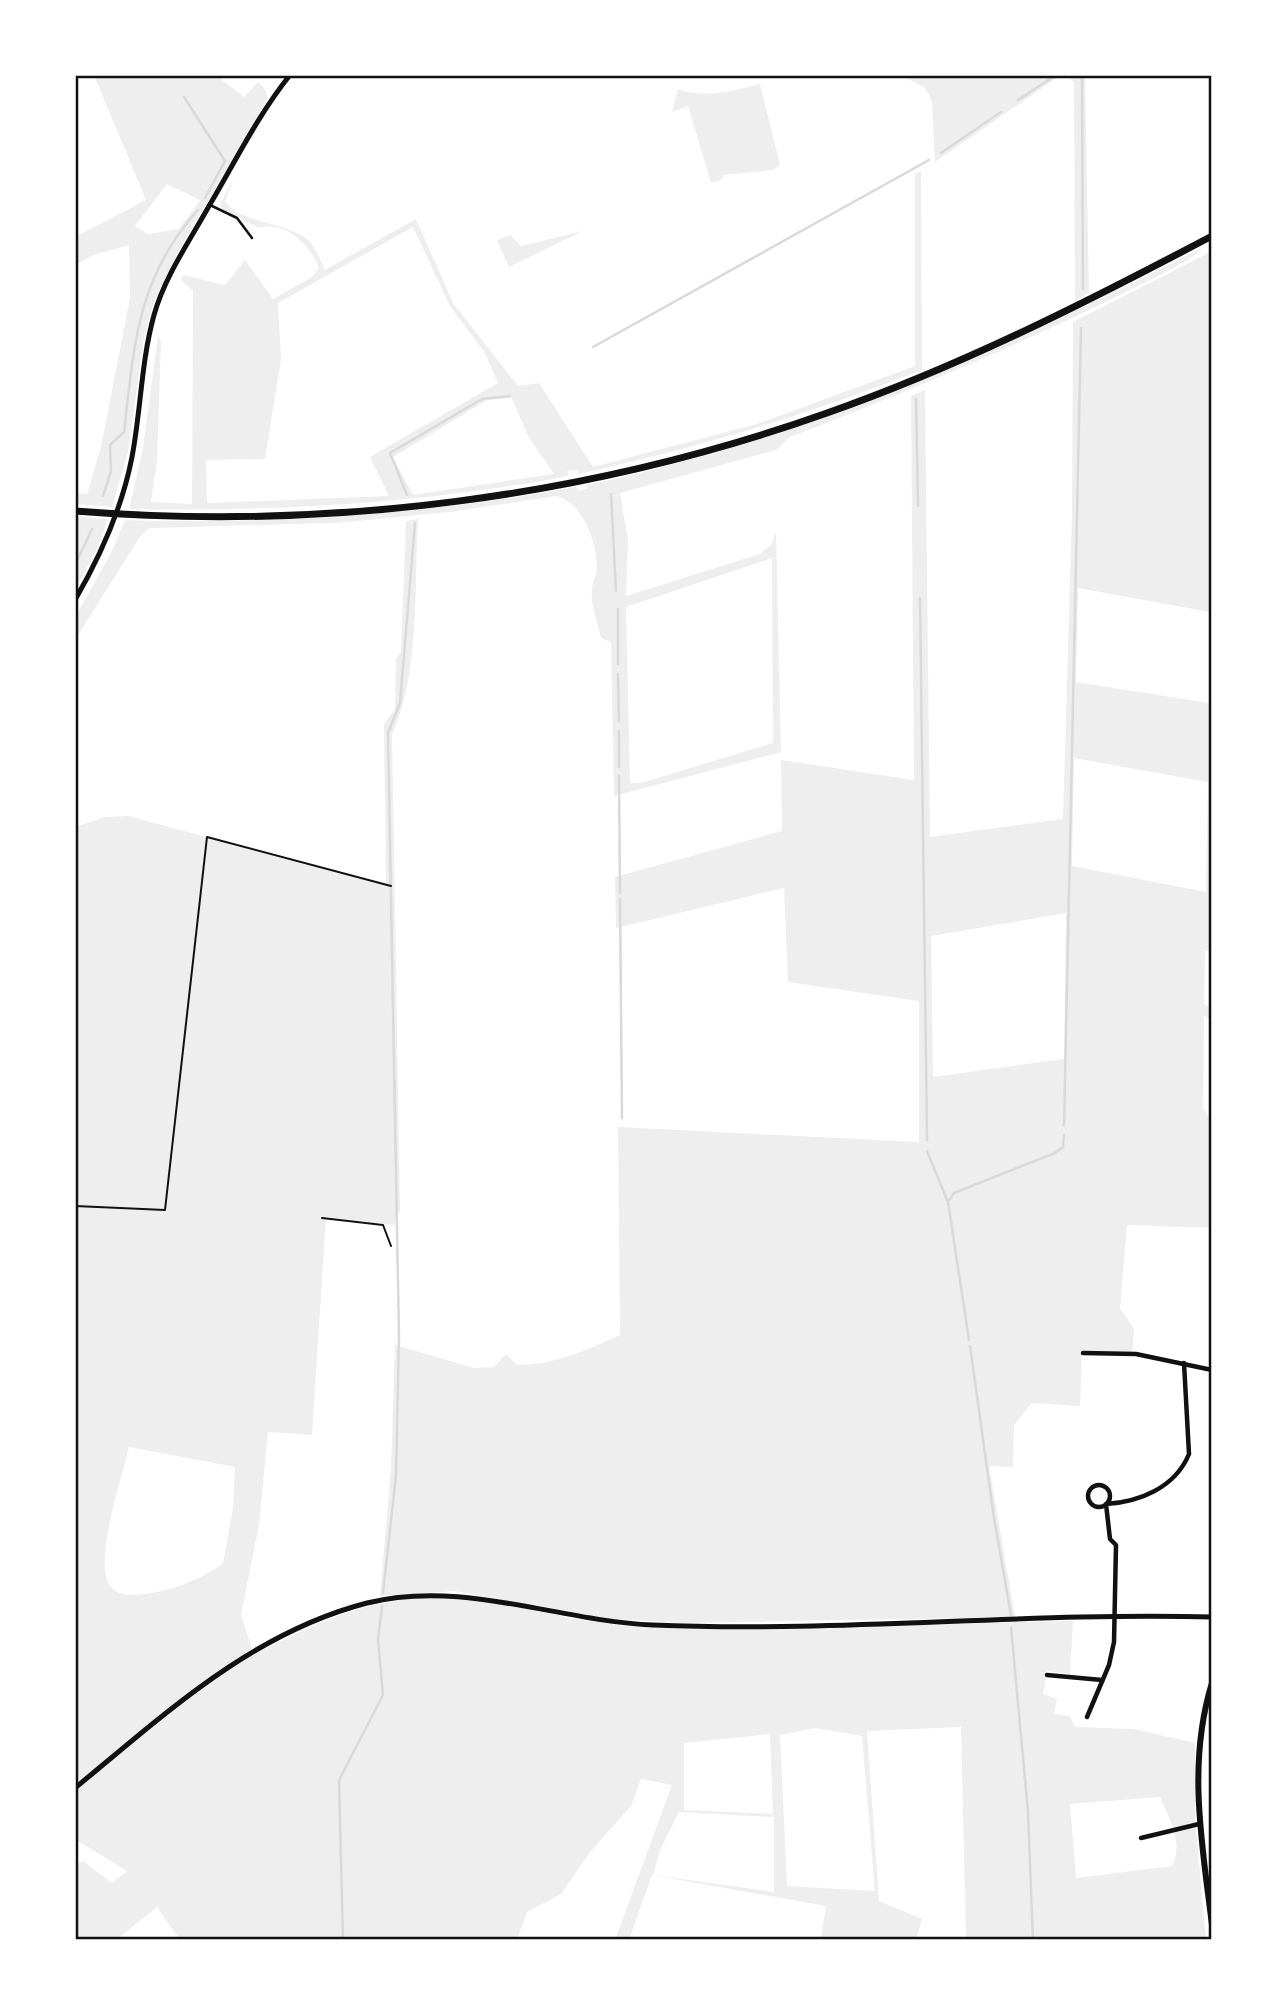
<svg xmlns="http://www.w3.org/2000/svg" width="1287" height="2015" viewBox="0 0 1287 2015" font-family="'Roboto Serif',serif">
  <rect width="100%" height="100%" fill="#fff"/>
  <g fill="#eee" fill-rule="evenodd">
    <path d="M 94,75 L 216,75 L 244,97 L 258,82 L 265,89 L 268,99 L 178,252 L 153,304 L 143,343 L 128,452 L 112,507 L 75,504 L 75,493 L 87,494 L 101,447 L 130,298 L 129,245 L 93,255 L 75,265 L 75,237 L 146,200 ZM 167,184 L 200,200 L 179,229 L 148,234 L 135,226 Z"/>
    <polygon points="901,75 1061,75 935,162 932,101 925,88"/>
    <polygon points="1067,75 1085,75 1089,293 1075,301 1074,83"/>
    <path d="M 760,84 L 780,165 L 773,170 L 723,175 L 723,179 L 711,183 L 688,106 L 672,112 L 678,89 C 704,99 734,91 760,84 Z"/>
    <path d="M 921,171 L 922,370 C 810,414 697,448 579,474 L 576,470 L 567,471 L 569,476 C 423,503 278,512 129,509 L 143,448 L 158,336 L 161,342 L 157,461 L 151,502 L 192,504 L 193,291 L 181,280 L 183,275 L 225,285 L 245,260 L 273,299 L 312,277 L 319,268 C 312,246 283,219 259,228 L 222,209 L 220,204 L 234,177 L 225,201 C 238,224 288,221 309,241 C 316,249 321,261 325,270 L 416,219 L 453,303 L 518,386 L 539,383 L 593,467 L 757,424 L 915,366 L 915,174 ZM 413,227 L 450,306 L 485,353 L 498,383 L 370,457 L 389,496 L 207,503 L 206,460 L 265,459 L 281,359 L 278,303 ZM 512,398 L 528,436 L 554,474 L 413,495 L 393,457 L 487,400 Z"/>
    <polygon points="583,231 509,267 497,240 510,235 521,246"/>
    <path d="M 1201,248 C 1195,260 1149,280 1134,288 C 1021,344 907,392 790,437 L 776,450 L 620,493 L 628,539 L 626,596 L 760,554 L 771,545 L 776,532 L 781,752 L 614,796 L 611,642 L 601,638 C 598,623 590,603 592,589 C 592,582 597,575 597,568 C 597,543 583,502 556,496 L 450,512 L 335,523 L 149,528 L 139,538 L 75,640 L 75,617 L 111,553 L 125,520 C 277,525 427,514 576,487 L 579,491 L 588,488 L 586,485 C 806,439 1003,351 1201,248 ZM 772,558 L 773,743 L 641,783 L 630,783 L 626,607 Z"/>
    <path d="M 1212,251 L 1212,950 L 1205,951 L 1204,1004 L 1212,1009 L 1212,1020 L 1204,1016 L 1203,1108 L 1212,1122 L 1212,1228 L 1127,1225 L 1120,1308 L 1134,1329 L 1132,1354 L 1082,1352 L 1080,1406 L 1032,1403 L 1014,1425 L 1013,1467 L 989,1466 L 1015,1617 L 686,1623 L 612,1619 L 613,1625 L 677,1629 L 1073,1621 L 1070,1674 L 1047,1671 L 1043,1694 L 1057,1699 L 1054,1714 L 1070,1716 L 1075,1727 L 1134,1729 L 1195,1743 L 1195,1818 L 1206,1940 L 966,1939 L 961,1727 L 867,1731 L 879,1901 L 922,1919 L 916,1940 L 821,1940 L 826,1906 L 652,1875 L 629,1940 L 615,1940 L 672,1785 L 641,1779 L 631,1806 L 590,1852 L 561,1894 L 527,1912 L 517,1940 L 180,1940 L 157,1907 L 116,1940 L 75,1940 L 75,1865 L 83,1861 L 112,1883 L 127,1871 L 75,1839 L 75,827 L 105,817 L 128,816 L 386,885 L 384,724 L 395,709 L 396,659 L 401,652 L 406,521 L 418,519 C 414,590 420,670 392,735 L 400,1210 L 394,1225 L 326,1217 L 312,1435 L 268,1432 L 259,1525 L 241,1615 L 254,1655 C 308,1626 363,1600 425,1598 C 481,1596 539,1613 593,1622 L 595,1616 L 454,1591 L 380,1596 L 391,1468 L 395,1345 L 474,1368 L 494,1367 L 506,1354 L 517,1365 C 553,1365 588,1350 620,1335 L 618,1127 L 919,1142 L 919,1001 L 788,982 L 784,888 L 616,928 L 615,877 L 782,831 L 781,760 L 914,780 L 911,396 L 925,390 L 930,837 L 1063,819 L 1072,512 L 1073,322 ZM 1078,588 L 1210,612 L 1209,703 L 1076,682 ZM 1074,758 L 1208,782 L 1206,892 L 1072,866 ZM 1066,913 L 1064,1059 L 933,1077 L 931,936 ZM 129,1447 L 235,1467 L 233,1509 L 223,1563 C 203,1579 169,1592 143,1594 C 129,1596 113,1596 107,1580 C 97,1554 122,1476 129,1447 ZM 815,1728 L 862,1736 L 875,1891 L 787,1886 L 780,1735 ZM 770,1734 L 773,1814 L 684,1810 L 684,1743 ZM 1160,1797 C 1169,1818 1184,1844 1172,1866 L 1076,1878 L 1070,1804 ZM 679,1812 L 774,1817 L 774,1892 L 653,1875 L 660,1850 Z"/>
    <polygon points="75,516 108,519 98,547 75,590"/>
  </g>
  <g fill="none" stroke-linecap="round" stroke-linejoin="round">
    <g stroke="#d9d9d9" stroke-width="2.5">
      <polyline points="1082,75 1083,289"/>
      <polyline points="184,97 225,161 205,198"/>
      <polyline points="1018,100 1056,75"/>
      <polyline points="941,153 1001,112"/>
      <polyline points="593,347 929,160"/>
      <polyline points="916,399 918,506"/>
      <polyline points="611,494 616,591"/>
      <polyline points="407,495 390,453 482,399 510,396"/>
      <path d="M 103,496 L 111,471 L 110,445 L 124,432 C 134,346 137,277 198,210"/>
      <polyline points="75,565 92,529"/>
      <polyline points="920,598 927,1140"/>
      <polyline points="618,609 618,664"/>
      <polyline points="618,674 619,721"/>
      <polyline points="619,731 619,767"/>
      <polyline points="619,776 620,893"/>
      <polyline points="620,899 622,1118"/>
      <polyline points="1212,922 1212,1016"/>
      <polyline points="1064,1125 1081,328"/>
      <polyline points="927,1151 947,1200"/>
      <polyline points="969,1340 948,1202 954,1193 1055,1153 1063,1147 1064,1135"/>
      <polyline points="970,1346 994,1518 1011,1615"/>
      <polyline points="383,1593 396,1475 399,1338 388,733 400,703 415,523"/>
      <polyline points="1011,1627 1028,1812 1033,1940"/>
      <polyline points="343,1940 339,1780 383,1695 378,1640 382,1606"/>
    </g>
    <g stroke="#111" stroke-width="2">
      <polyline points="75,1206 165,1210 207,837 391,886"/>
      <polyline points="322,1218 383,1225 391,1246"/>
    </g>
    <polyline stroke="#111" stroke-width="2.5" points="210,205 237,218 252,238"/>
    <g stroke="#111" stroke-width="4.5">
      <polyline points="1083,1353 1136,1354 1212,1370"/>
      <circle cx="1099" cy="1496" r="11"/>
      <polyline points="1047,1675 1102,1680"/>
      <path d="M 1087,1717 L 1109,1665 L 1114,1642 L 1116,1545 L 1110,1539 L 1106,1504 C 1139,1502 1175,1488 1189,1454 L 1184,1363"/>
      <polyline points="1141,1838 1199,1824"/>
    </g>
    <g stroke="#111" stroke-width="5">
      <path d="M 75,600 C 101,555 122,509 132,457 C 141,410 141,362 154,315 C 165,276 189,242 209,206 C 235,162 258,115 290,75"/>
      <path d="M 75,1788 C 165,1714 251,1633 367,1603 C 463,1579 557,1621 653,1625 C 839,1633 1026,1612 1212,1617"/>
    </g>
    <path stroke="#111" stroke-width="6" d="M 1212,1683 C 1187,1763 1202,1844 1212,1925"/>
    <path stroke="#111" stroke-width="7" d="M 75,511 C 328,531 588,498 827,413 C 961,366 1087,302 1212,236"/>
  </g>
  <rect width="1287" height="2015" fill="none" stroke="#ffffff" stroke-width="154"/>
  <rect x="77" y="77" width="1133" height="1861" fill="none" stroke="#111" stroke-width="2.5"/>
</svg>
